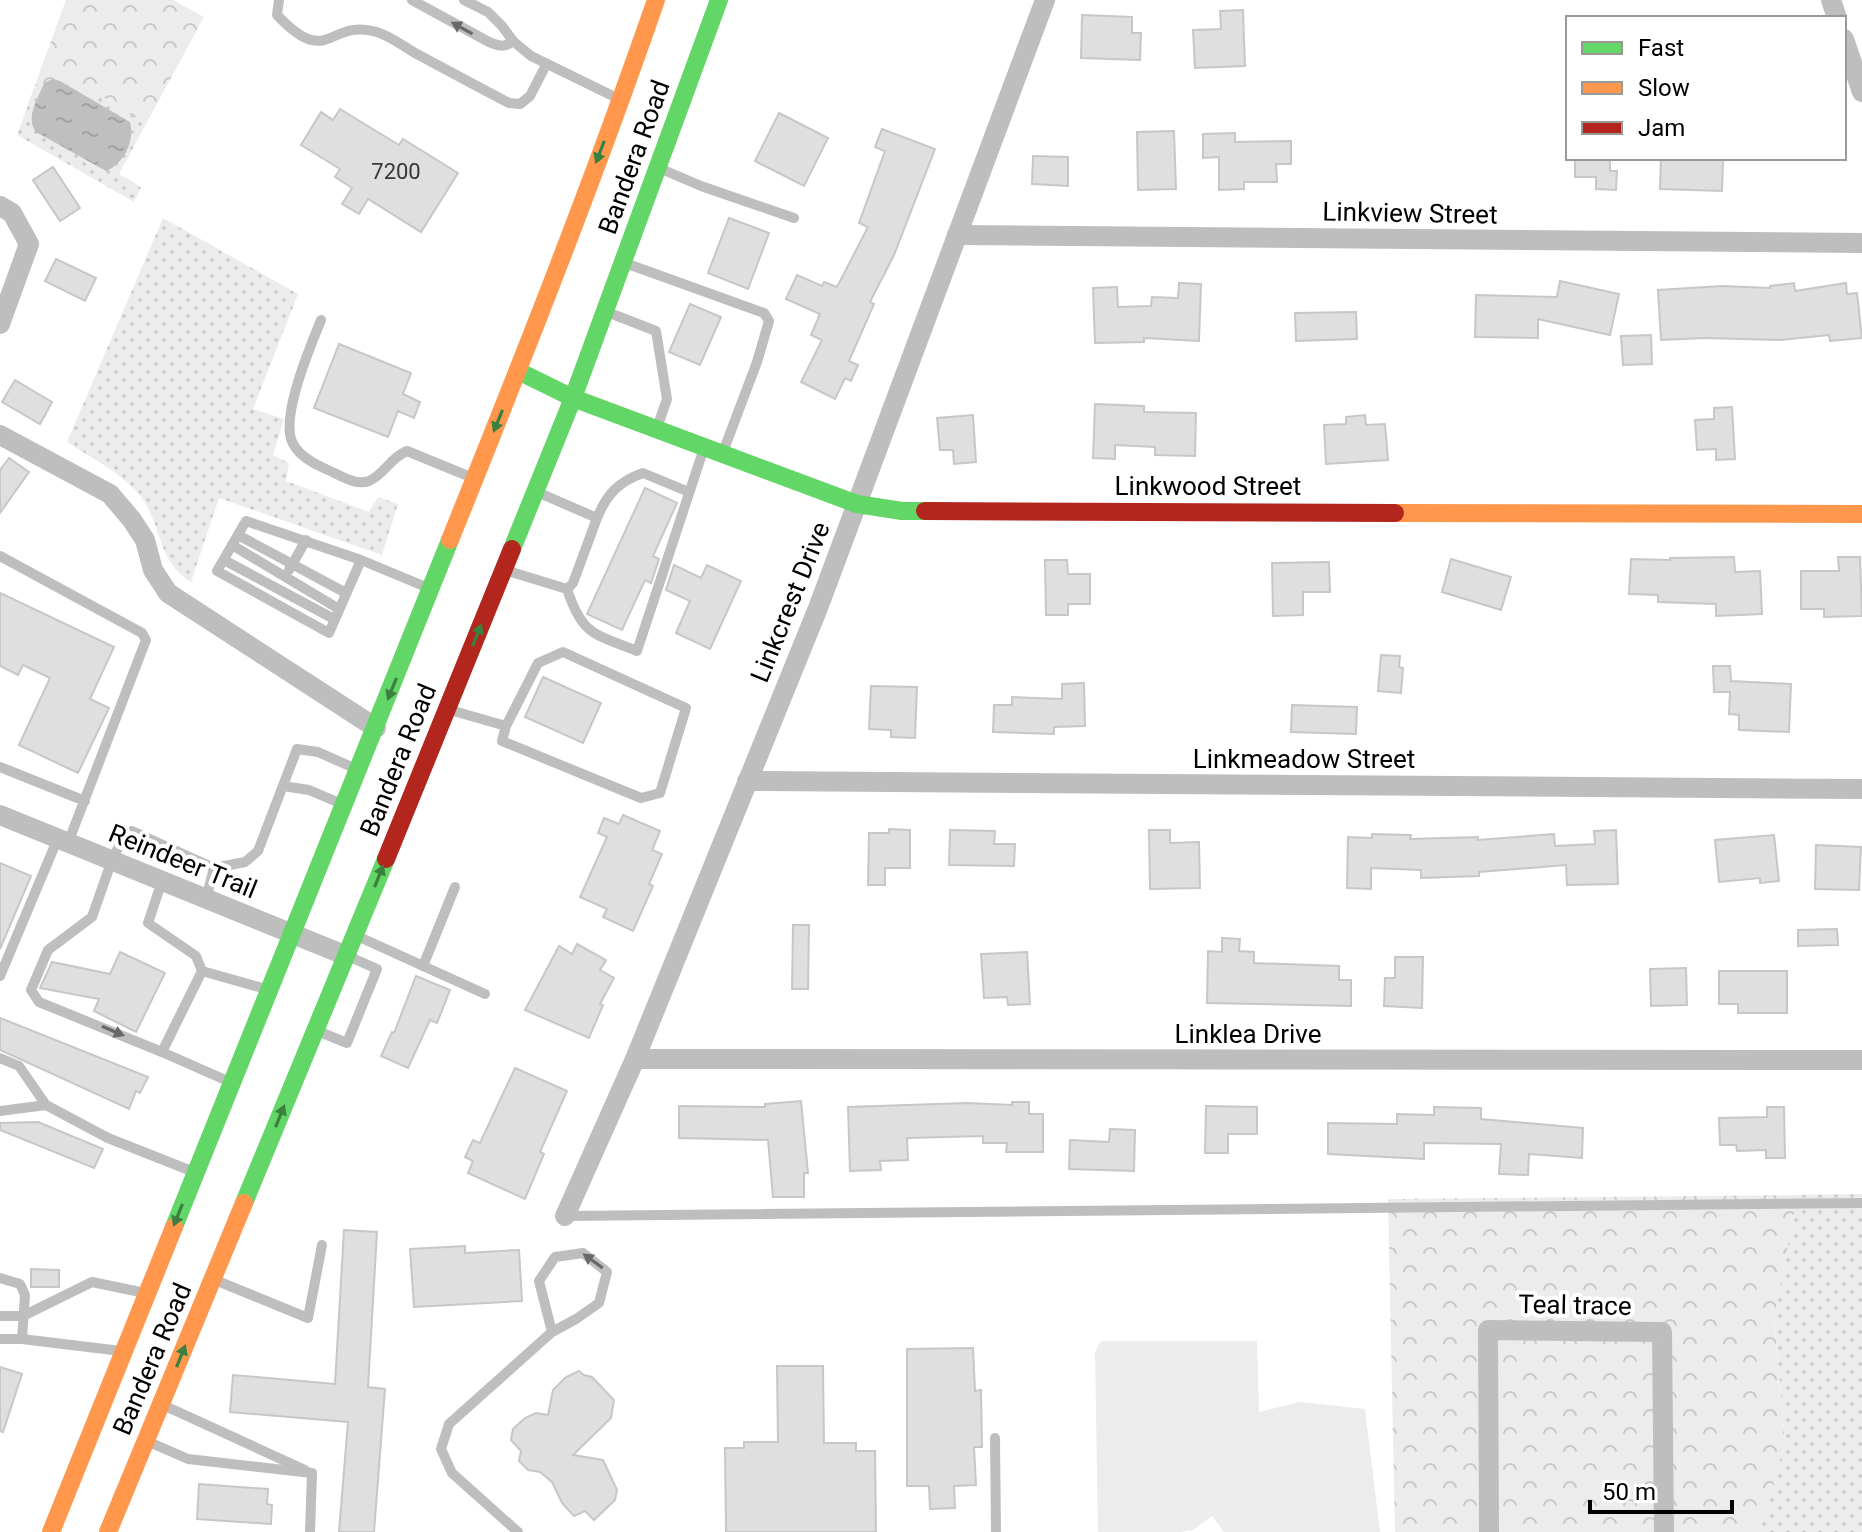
<svg xmlns="http://www.w3.org/2000/svg" width="1862" height="1532" viewBox="0 0 1862 1532" font-family="Roboto,sans-serif">
  <defs>
    <pattern id="grass-dots" width="8" height="8" patternUnits="userSpaceOnUse" patternTransform="scale(2)"><rect width="8" height="8" fill="#ececec"/><path d="M2 2h.1M6 6h.1" fill="none" stroke="#c9c9c9" stroke-width="1.8" stroke-linecap="round"/></pattern>
    <pattern id="forest-crowns" width="20" height="18" patternUnits="userSpaceOnUse" patternTransform="scale(2)"><rect width="20" height="18" fill="#ececec"/><path d="M2 6a3 3 0 1 1 6 0M12 15a3 3 0 1 1 6 0" fill="none" stroke="#c9c9c9"/></pattern>
    <pattern id="water-ripples" width="26" height="14" patternUnits="userSpaceOnUse" patternTransform="scale(2)"><rect width="26" height="14" fill="#bfbfbf"/><path d="M2 4q2-2 4 0t4 0M15 11q2-2 4 0t4 0" fill="none" stroke="#a2a2a2"/></pattern>
  </defs>
  <rect width="100%" height="100%" fill="#fff"/>
  <g fill="url(#grass-dots)">
    <polygon points="52,79 95,92 146,124 119,174 141,187 134,202 17,135 35,85"/>
    <path d="M 163,218 L 298,294 L 253,409 L 284,419 L 273,455 L 289,463 L 286,481 L 369,512 L 378,497 L 398,504 L 382,555 L 219,498 L 191,582 C 157,563 162,521 138,493 C 120,472 90,457 67,442 Z"/>
    <polygon points="1862,1194 1862,1532 1759,1532 1785,1442 1774,1316 1798,1195"/>
  </g>
  <g fill="url(#forest-crowns)">
    <path d="M 66,0 L 173,0 L 204,17 L 146,124 L 95,92 L 88,97 C 63,82 64,78 35,85 Z"/>
    <polygon points="1798,1195 1774,1317 1785,1442 1759,1532 1395,1532 1388,1199"/>
  </g>
  <polygon fill="#ececec" points="1101,1341 1257,1341 1259,1412 1300,1402 1365,1409 1380,1532 1224,1532 1212,1516 1193,1530 1180,1532 1098,1532 1095,1352"/>
  <path fill="url(#water-ripples)" d="M 52,79 L 60,81 L 130,122 C 135,141 124,164 106,171 L 36,132 C 25,117 38,99 44,83 Z"/>
  <g fill="#dfdfdf" stroke="#c7c7c7" stroke-width="2">
    <polygon points="1243,10 1245,66 1195,68 1193,30 1221,29 1220,11"/>
    <polygon points="1082,15 1132,17 1132,33 1141,33 1140,60 1081,58"/>
    <polygon points="340,109 399,145 403,139 458,173 421,232 368,199 359,214 342,204 352,188 335,177 340,169 301,145 321,112 333,120"/>
    <polygon points="779,113 828,138 804,186 755,161"/>
    <polygon points="882,129 935,149 894,255 870,302 874,304 849,361 858,365 851,381 845,378 835,399 801,382 822,340 811,335 820,314 786,299 797,275 822,286 824,282 837,287 868,227 859,223 885,151 875,147"/>
    <polygon points="1174,131 1176,189 1138,190 1137,132"/>
    <polygon points="1235,133 1235,142 1291,141 1291,164 1276,164 1277,182 1244,182 1244,189 1219,190 1219,157 1203,158 1203,134"/>
    <polygon points="1033,156 1068,157 1068,186 1032,184"/>
    <polygon points="1575,158 1610,158 1610,171 1617,171 1616,190 1596,189 1596,177 1575,177"/>
    <polygon points="1661,158 1723,160 1722,191 1660,189"/>
    <polygon points="53,167 80,208 60,221 33,180"/>
    <polygon points="729,218 769,233 748,289 708,273"/>
    <polygon points="56,259 96,278 85,301 45,281"/>
    <polygon points="1560,281 1619,294 1610,335 1538,319 1538,338 1475,337 1476,295 1557,297"/>
    <polygon points="1179,283 1201,284 1199,341 1144,338 1144,342 1095,343 1093,288 1117,287 1118,307 1151,306 1152,297 1178,298"/>
    <polygon points="1794,283 1795,291 1846,283 1847,294 1857,293 1862,338 1830,341 1829,335 1780,340 1705,338 1661,340 1658,290 1722,286 1770,288 1770,286"/>
    <polygon points="690,304 721,317 700,365 669,352"/>
    <polygon points="1356,312 1357,339 1296,341 1295,313"/>
    <polygon points="1651,335 1652,364 1623,365 1621,336"/>
    <polygon points="339,344 411,373 403,394 420,402 414,418 398,411 388,437 314,408"/>
    <polygon points="15,380 52,402 40,424 2,402"/>
    <polygon points="1095,404 1144,406 1144,412 1196,413 1195,456 1155,455 1155,447 1115,445 1115,459 1093,458"/>
    <polygon points="1732,407 1735,459 1716,460 1716,449 1697,450 1695,420 1714,419 1714,408"/>
    <polygon points="973,415 976,462 954,464 953,450 940,450 937,418"/>
    <polygon points="1365,415 1366,425 1385,424 1388,460 1326,464 1324,425 1346,424 1346,417"/>
    <polygon points="9,458 29,472 0,513 0,470"/>
    <polygon points="645,488 677,503 653,556 659,559 651,583 645,580 622,630 587,614"/>
    <polygon points="1734,557 1735,572 1760,571 1762,614 1716,616 1716,604 1658,602 1658,595 1629,594 1631,559 1670,560 1670,558"/>
    <polygon points="1838,557 1860,557 1862,616 1824,617 1824,609 1801,609 1801,571 1839,571"/>
    <polygon points="1451,559 1511,577 1501,610 1442,592"/>
    <polygon points="1045,560 1067,560 1068,574 1090,574 1090,604 1068,604 1068,615 1046,615"/>
    <polygon points="1329,562 1330,592 1303,592 1303,615 1273,616 1272,563"/>
    <polygon points="674,565 701,578 707,565 741,581 710,649 676,633 690,601 666,590"/>
    <polygon points="0,593 114,647 90,699 109,708 78,773 19,745 50,678 23,665 18,675 0,666"/>
    <polygon points="1381,655 1400,656 1399,667 1403,668 1401,693 1378,691"/>
    <polygon points="1713,666 1730,666 1731,681 1791,684 1789,732 1739,730 1739,715 1729,714 1730,692 1714,692"/>
    <polygon points="543,677 601,703 583,743 525,717"/>
    <polygon points="1084,683 1085,726 1054,727 1054,734 993,732 994,705 1012,705 1012,697 1062,699 1062,684"/>
    <polygon points="871,686 917,687 915,738 891,737 891,730 869,729"/>
    <polygon points="1292,705 1357,707 1356,734 1291,732"/>
    <polygon points="623,815 660,831 652,850 662,854 649,884 653,886 633,931 603,917 607,909 580,897 607,837 598,833 604,818 619,824"/>
    <polygon points="889,829 910,830 910,868 885,868 885,885 868,885 869,833 889,833"/>
    <polygon points="950,830 995,831 994,844 1015,844 1014,866 949,865"/>
    <polygon points="1149,830 1170,830 1170,843 1199,842 1200,888 1150,889"/>
    <polygon points="1616,830 1618,884 1567,885 1566,865 1479,872 1479,876 1421,878 1421,870 1371,868 1371,889 1347,888 1348,837 1372,838 1372,834 1411,835 1410,839 1478,837 1478,840 1554,834 1555,846 1595,844 1594,831"/>
    <polygon points="1774,835 1779,881 1760,883 1760,878 1719,882 1715,840"/>
    <polygon points="1816,845 1861,847 1859,890 1815,889"/>
    <polygon points="0,863 31,876 0,949"/>
    <polygon points="793,925 809,925 808,989 792,989"/>
    <polygon points="1837,929 1838,945 1798,946 1798,930"/>
    <polygon points="1222,938 1240,939 1239,951 1254,952 1254,963 1339,966 1339,980 1351,980 1351,1006 1207,1003 1208,951 1222,952"/>
    <polygon points="577,944 606,960 600,970 614,978 600,1004 603,1005 589,1038 525,1010 559,946 572,954"/>
    <polygon points="120,952 165,973 136,1032 94,1011 99,999 40,988 52,962 110,974"/>
    <polygon points="1027,952 1030,1004 1008,1005 1007,997 984,998 981,954"/>
    <polygon points="1395,957 1423,957 1422,1008 1384,1006 1385,978 1395,978"/>
    <polygon points="1686,968 1687,1005 1651,1006 1650,969"/>
    <polygon points="1719,971 1787,971 1787,1013 1738,1013 1738,1004 1719,1004"/>
    <polygon points="416,976 450,990 437,1023 430,1020 408,1068 381,1056 392,1032 394,1033"/>
    <polygon points="0,1018 148,1077 140,1093 136,1091 129,1109 0,1050"/>
    <polygon points="515,1068 567,1091 540,1152 544,1154 525,1199 468,1173 473,1161 465,1157 473,1140 480,1143"/>
    <polygon points="801,1101 808,1173 804,1173 804,1197 773,1197 768,1140 679,1138 679,1106 765,1107 765,1104"/>
    <polygon points="1012,1102 1029,1102 1029,1114 1043,1114 1043,1152 1006,1152 1007,1143 983,1143 983,1136 907,1138 908,1160 880,1161 881,1170 850,1171 848,1107 967,1103 1012,1105"/>
    <polygon points="1206,1106 1257,1107 1257,1134 1228,1134 1228,1153 1205,1153"/>
    <polygon points="1434,1107 1481,1108 1481,1119 1583,1128 1582,1158 1529,1154 1528,1175 1499,1174 1501,1144 1424,1143 1424,1159 1328,1154 1328,1123 1397,1124 1397,1114 1434,1115"/>
    <polygon points="1767,1107 1784,1107 1785,1158 1766,1158 1766,1150 1737,1151 1736,1145 1720,1145 1719,1118 1767,1117"/>
    <polygon points="38,1122 103,1149 94,1168 0,1130 0,1123"/>
    <polygon points="1110,1129 1135,1130 1134,1171 1069,1169 1070,1140 1109,1142"/>
    <polygon points="344,1230 377,1232 368,1387 385,1389 374,1532 339,1532 348,1422 230,1412 233,1375 335,1384"/>
    <polygon points="465,1246 465,1253 519,1250 522,1301 414,1307 410,1249"/>
    <polygon points="31,1269 59,1270 59,1287 31,1287"/>
    <polygon points="973,1348 975,1391 981,1390 982,1447 974,1447 976,1485 954,1486 955,1508 930,1509 929,1486 907,1486 907,1349"/>
    <polygon points="777,1366 823,1366 824,1443 856,1443 856,1451 875,1451 876,1532 726,1532 725,1448 744,1448 744,1442 778,1442"/>
    <polygon points="0,1367 22,1374 3,1432 0,1431"/>
    <polygon points="579,1371 584,1375 592,1377 614,1400 611,1418 573,1455 603,1460 617,1490 615,1500 594,1520 585,1511 574,1516 562,1503 552,1482 540,1472 528,1470 519,1461 521,1451 511,1440 513,1429 525,1418 536,1413 548,1415 553,1390 566,1377"/>
    <polygon points="199,1484 268,1489 267,1504 272,1505 271,1524 197,1519"/>
  </g>
  <g fill="none" stroke-linecap="round" stroke-linejoin="round">
    <g stroke="#bebebe" stroke-width="10">
      <path d="M 279,0 L 277,15 C 329,70 327,18 377,32 C 390,36 403,46 415,53 C 447,70 478,87 509,103 L 520,104 L 530,96 L 546,65"/>
      <path d="M 412,0 L 489,42 C 499,46 505,48 513,41"/>
      <polyline points="464,0 488,12 502,26 513,41 531,56 619,99"/>
      <polyline points="659,168 701,186 794,218"/>
      <polyline points="625,263 764,313 769,321 757,362 723,452"/>
      <polyline points="607,312 656,331 667,399 657,428"/>
      <path d="M 321,320 C 310,347 283,411 291,439 C 296,455 314,464 328,470 C 340,475 355,486 369,481 C 384,475 391,457 407,451 L 473,478"/>
      <path d="M 597,518 C 607,494 618,482 643,473 L 689,492"/>
      <polyline points="238,535 346,593"/>
      <polyline points="232,545 339,609"/>
      <polyline points="0,556 142,633 146,640 68,843"/>
      <polyline points="224,560 334,619"/>
      <polyline points="361,560 329,633 217,571 246,521 361,560 426,587"/>
      <polyline points="289,570 306,540"/>
      <polyline points="505,570 567,589 573,583 597,518 537,492"/>
      <path d="M 567,589 C 582,635 594,634 637,651 L 704,448"/>
      <polygon points="563,652 686,708 660,793 641,798 502,741 506,726 538,663"/>
      <polyline points="450,710 506,726"/>
      <polyline points="0,767 85,801"/>
      <polyline points="283,786 309,790 342,804"/>
      <polyline points="214,868 245,862 258,851 297,749 318,752 354,768"/>
      <polyline points="162,881 148,923 196,956 202,971 162,1052 230,1082"/>
      <polyline points="357,936 485,994"/>
      <polyline points="423,966 455,887"/>
      <polyline points="202,971 266,989"/>
      <polyline points="0,976 58,838"/>
      <polyline points="320,1032 347,1043 377,969 348,956"/>
      <polyline points="162,1052 39,1002 31,990 48,950 92,917 112,860 122,840 132,831 214,868 206,899"/>
      <polyline points="0,1058 19,1066 46,1105 108,1138 194,1172"/>
      <polyline points="0,1111 46,1105"/>
      <polyline points="565,1216 1862,1203"/>
      <polyline points="0,1278 20,1284 25,1295 22,1339"/>
      <polyline points="215,1280 308,1318 322,1245"/>
      <polyline points="0,1316 23,1316 92,1282 145,1293"/>
      <polyline points="0,1339 22,1339 121,1351"/>
      <polyline points="163,1405 305,1470"/>
      <polyline points="995,1438 996,1532"/>
      <polyline points="149,1442 188,1459 312,1473 310,1532"/>
      <polyline points="518,1532 452,1473 441,1449 449,1424 552,1332 576,1319 599,1303 607,1272 583,1253 555,1257 539,1281 552,1332"/>
    </g>
    <g stroke="#bebebe" stroke-width="20">
      <polyline points="1831,0 1837,18"/>
      <polyline points="1844,39 1862,92"/>
      <polyline points="0,206 12,213 29,244 0,324"/>
      <polyline points="957,235 1862,243"/>
      <polyline points="0,435 110,494 132,520 145,540 153,570 168,593 376,728"/>
      <polyline points="747,781 1862,789"/>
      <polyline points="0,815 347,956"/>
      <polyline points="635,1059 1862,1060"/>
      <polyline points="565,1216 635,1059 818,608 1045,0"/>
      <polyline points="1489,1532 1488,1330 1662,1332 1664,1532"/>
    </g>
    <g stroke="#63d668" stroke-width="18">
      <polyline points="518,371 573,398 857,504 902,511 925,511"/>
      <polyline points="512,549 573,398 719,0"/>
      <polyline points="244,1203 386,859"/>
      <polyline points="174,1227 450,540"/>
    </g>
    <g stroke="#ff974d" stroke-width="18">
      <polyline points="1395,513 1862,514"/>
      <path d="M 450,540 C 522,361 593,182 656,0"/>
      <polyline points="51,1532 174,1227"/>
      <polyline points="108,1532 244,1203"/>
    </g>
    <g stroke="#b3261e" stroke-width="18">
      <polyline points="925,511 1395,513"/>
      <polyline points="386,859 512,549"/>
    </g>
  </g>
  <defs><path id="oneway-solid" d="M-6-.8H1V-3.2L6.5 0L1 3.2V.8H-6Z" transform="scale(2)"/></defs>
  <g fill="#686868">
    <use href="#oneway-solid" transform="translate(462 28) rotate(-151)"/>
    <use href="#oneway-solid" transform="translate(113 1031) rotate(23)"/>
    <use href="#oneway-solid" transform="translate(593 1261) rotate(-144)"/>
  </g>
  <g fill="#3b803e">
    <use href="#oneway-solid" transform="translate(600 152) rotate(111)"/>
    <use href="#oneway-solid" transform="translate(498 421) rotate(112)"/>
    <use href="#oneway-solid" transform="translate(477 635) rotate(-68)"/>
    <use href="#oneway-solid" transform="translate(392 689) rotate(112)"/>
    <use href="#oneway-solid" transform="translate(379 876) rotate(-68)"/>
    <use href="#oneway-solid" transform="translate(280 1116) rotate(-68)"/>
    <use href="#oneway-solid" transform="translate(178 1215) rotate(112)"/>
    <use href="#oneway-solid" transform="translate(181 1356) rotate(-68)"/>
  </g>
  <g text-anchor="middle" stroke-width="8" stroke-linejoin="round" paint-order="stroke">
    <g font-size="22" fill="#383838">
      <text x="396" y="179">7200</text>
    </g>
    <g font-size="26" fill="#000" stroke="#fff">
      <text transform="translate(634 157) rotate(-70)" y="9">Bandera Road</text>
      <text transform="translate(1410 213) rotate(1)" y="9">Linkview Street</text>
      <text x="1208" y="495">Linkwood Street</text>
      <text transform="translate(790 602) rotate(-68)" y="9">Linkcrest Drive</text>
      <text x="1304" y="768">Linkmeadow Street</text>
      <text transform="translate(398 760) rotate(-68)" y="9">Bandera Road</text>
      <text transform="translate(183 861) rotate(22)" y="9">Reindeer Trail</text>
      <text x="1248" y="1043">Linklea Drive</text>
      <text transform="translate(1575 1305) rotate(1)" y="9">Teal trace</text>
      <text transform="translate(152 1359) rotate(-67)" y="9">Bandera Road</text>
    </g>
  </g>
  <rect x="1566" y="16" width="280" height="144" fill="#ffffff" stroke="#999999" stroke-width="2"/>
  <rect x="1582" y="42" width="40" height="12" fill="#63d668" stroke="#999999" stroke-width="2"/>
  <text x="1638" y="56" font-size="24" fill="#000000">Fast</text>
  <rect x="1582" y="82" width="40" height="12" fill="#ff974d" stroke="#999999" stroke-width="2"/>
  <text x="1638" y="96" font-size="24" fill="#000000">Slow</text>
  <rect x="1582" y="122" width="40" height="12" fill="#b3261e" stroke="#999999" stroke-width="2"/>
  <text x="1638" y="136" font-size="24" fill="#000000">Jam</text>
  <path d="M1590 1500v12h142v-12" fill="none" stroke="#000000" stroke-width="4"/>
  <text x="1602" y="1500" font-size="24" fill="#000000" stroke="#ffffff" stroke-width="6" paint-order="stroke">50 m</text>
</svg>
